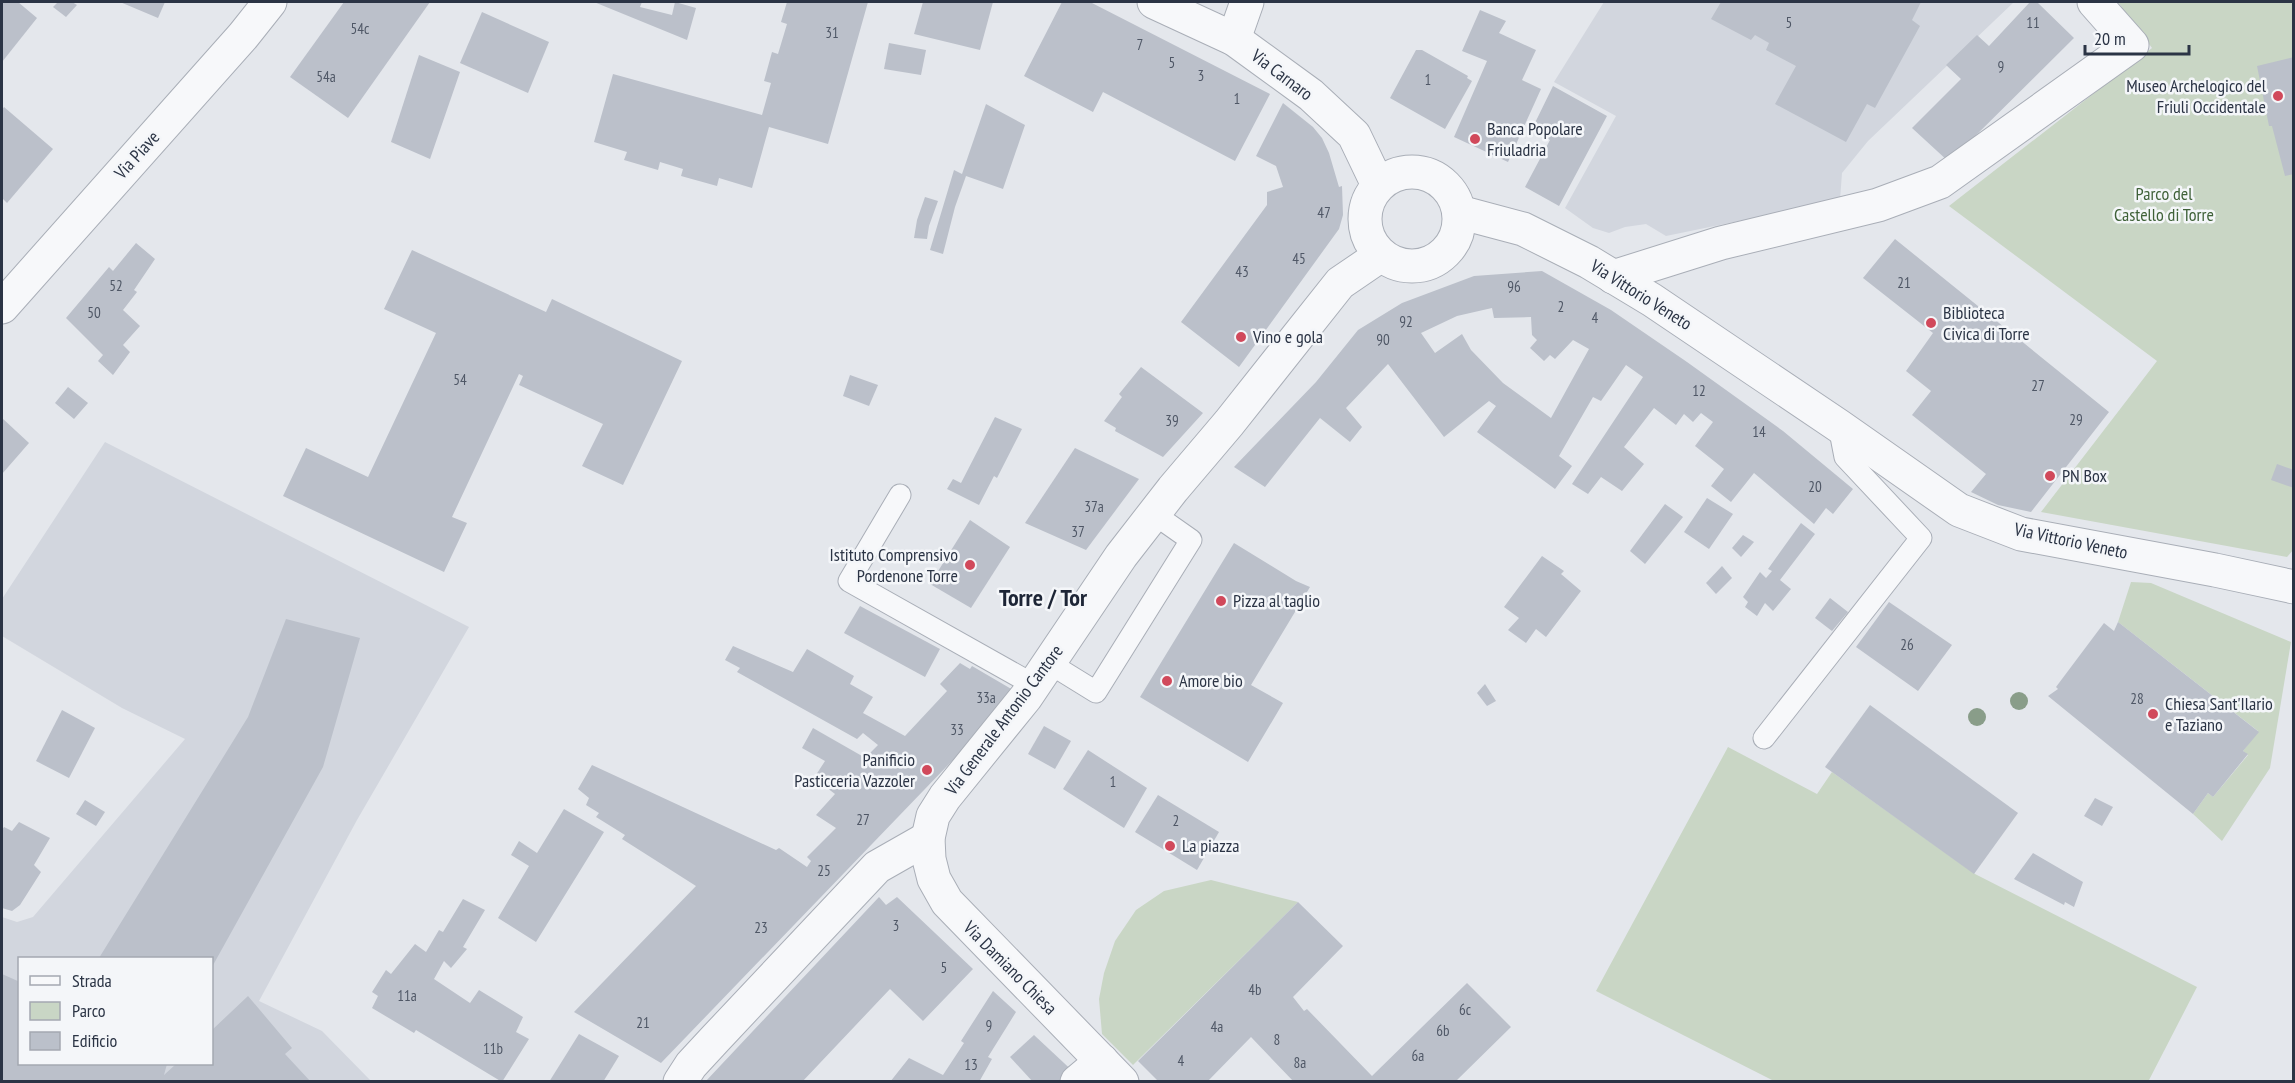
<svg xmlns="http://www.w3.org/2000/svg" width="2295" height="1083" viewBox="0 0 2295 1083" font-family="'PT Sans Narrow',sans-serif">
  <rect width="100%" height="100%" fill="#e4e7ec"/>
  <g fill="#d2d6de" fill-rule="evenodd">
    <polygon points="1604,2 2014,2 1868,141 1842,173 1840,200 1666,236 1646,224 1625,227 1609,233 1593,228 1565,208 1616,116 1554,82"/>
    <path d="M 105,442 L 469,627 L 357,820 L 259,1001 L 322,1031 L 371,1081 L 2,1081 L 2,917 L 17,922 L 33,917 L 185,739 L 122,708 L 2,636 L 2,599 ZM 20,958 L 212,958 L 212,1064 L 20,1064 Z"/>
  </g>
  <g fill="#c9d6c5">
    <polygon points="2118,2 2293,2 2294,549 2287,557 2041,512 2157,361 1949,206 2152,48"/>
    <polygon points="2131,582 2151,583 2291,642 2270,768 2222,841 2193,814 2208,793 2213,797 2248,755 2243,751 2258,731 2118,622"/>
    <polygon points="1728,747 1817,794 1832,772 1975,874 2197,987 2148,1082 1774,1081 1596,991"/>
    <polygon points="1211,880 1298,902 1133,1065 1102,1034 1099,999 1104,973 1115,941 1136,910 1164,891"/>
  </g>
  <g fill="#bbc0ca" fill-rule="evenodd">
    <polygon points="3,2 18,2 37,18 2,62 2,4"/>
    <polygon points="58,2 72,2 77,5 66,17 53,7"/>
    <polygon points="120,2 165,2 158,18"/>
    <polygon points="344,2 430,2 348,118 290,77"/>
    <polygon points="594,2 642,2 640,7 672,15 675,2 696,8 687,40"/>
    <polygon points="787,2 868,2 828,144 769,127 752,188 719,178 717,186 681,176 683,169 660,162 658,170 624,160 627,152 594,142 613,74 762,115 771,83 764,81 772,52 778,54 787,24 781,22"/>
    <polygon points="923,2 993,2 980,50 914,34"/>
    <polygon points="1062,2 1090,2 1270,94 1235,161 1103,92 1093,112 1024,76"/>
    <polygon points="1721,2 1921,2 1912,20 1920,26 1875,108 1867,104 1846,142 1775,104 1796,66 1766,50 1769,43 1755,35 1751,40 1711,19"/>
    <polygon points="2030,2 2037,2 2074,38 1949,162 1912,128 1961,79 1946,65 1977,35 1989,46"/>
    <polygon points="1480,10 1506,21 1499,33 1536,50 1522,80 1541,89 1508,162 1454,137 1487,61 1462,51"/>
    <polygon points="482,12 549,42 528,93 460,63"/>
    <polygon points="889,43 926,50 921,75 884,69"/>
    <polygon points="1416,50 1422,50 1468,76 1467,78 1472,81 1445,129 1390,98"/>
    <polygon points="419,55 460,72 430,159 391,142"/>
    <polygon points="2294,57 2294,174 2285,176 2272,126 2269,126 2257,66"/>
    <polygon points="1553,86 1607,116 1559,206 1525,187 1550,140 1532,129"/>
    <polygon points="1283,103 1313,127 1322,138 1329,153 1339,187 1342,186 1343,215 1339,229 1239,367 1181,322 1267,205 1267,192 1283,187 1276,166 1256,156"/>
    <polygon points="986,104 1025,125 1003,189 966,176 955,207 943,254 930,250 954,170 962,174"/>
    <polygon points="4,107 53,149 7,203 2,198 2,110"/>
    <polygon points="925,197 938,201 929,226 927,239 914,238 917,220"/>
    <polygon points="1895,239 2109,412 2031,512 1998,505 1971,492 1986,474 1912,415 1931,391 1906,371 1933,333 1863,278"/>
    <polygon points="136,243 155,259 134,290 137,292 123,310 140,326 123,345 130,352 113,375 98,361 103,355 66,318 109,267 113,271"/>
    <polygon points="412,250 546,312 552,299 682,361 623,485 582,466 603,424 519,385 523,376 519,374 452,517 467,523 444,572 283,496 306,448 368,477 436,333 384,309"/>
    <path d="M 1542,271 L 1611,310 L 1687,362 L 1783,431 L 1853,489 L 1833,514 L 1826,508 L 1814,524 L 1754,473 L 1731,502 L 1711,486 L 1724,469 L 1695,446 L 1713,422 L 1701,413 L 1693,422 L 1684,414 L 1676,425 L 1654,408 L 1624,447 L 1644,464 L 1622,491 L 1601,477 L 1588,494 L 1572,484 L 1643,377 L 1626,365 L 1601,401 L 1593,397 L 1559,456 L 1572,466 L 1555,489 L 1477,432 L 1496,406 L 1489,401 L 1444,437 L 1388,364 L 1346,408 L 1362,427 L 1350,442 L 1320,418 L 1265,487 L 1234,467 L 1316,382 L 1358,330 L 1402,303 L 1474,276 ZM 1492,308 L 1494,318 L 1531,317 L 1532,335 L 1537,340 L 1530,348 L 1544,361 L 1550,355 L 1555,359 L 1573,340 L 1589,349 L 1551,418 L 1503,383 L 1471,350 L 1462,334 L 1435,353 L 1421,333 L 1457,316 Z"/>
    <polygon points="1141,367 1203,413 1163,457 1115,431 1116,428 1104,421 1122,397 1119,394"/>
    <polygon points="850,375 878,385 869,406 843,396"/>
    <polygon points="68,387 88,403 74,419 55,403"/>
    <polygon points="995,417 1022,429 997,478 994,476 979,505 947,489 953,479 961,483"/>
    <polygon points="2,418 29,443 2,474"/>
    <polygon points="1075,448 1139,479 1086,550 1025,523"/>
    <polygon points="2277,464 2294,470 2294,488 2271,480"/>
    <polygon points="1707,498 1733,514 1709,549 1684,532"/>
    <polygon points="1665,504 1683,517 1645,564 1630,551"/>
    <polygon points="970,520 1010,547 971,608 930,584"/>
    <polygon points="1801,523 1815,534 1780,580 1791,589 1773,611 1765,603 1757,616 1745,607 1748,602 1743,597 1760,572 1766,578 1772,571 1768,569"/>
    <polygon points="1743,535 1754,542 1741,557 1732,548"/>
    <polygon points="1234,543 1296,581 1310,587 1251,685 1283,703 1248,762 1140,697"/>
    <polygon points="1542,556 1564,571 1561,574 1581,591 1546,637 1536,629 1526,643 1508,630 1519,618 1504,607"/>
    <polygon points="1722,566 1732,578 1716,594 1706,583"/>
    <polygon points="1830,598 1848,612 1832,631 1815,618"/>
    <polygon points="1889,602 1952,645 1918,691 1856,647"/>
    <polygon points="860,606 940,649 925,677 844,633"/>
    <polygon points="286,619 360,638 323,767 212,967 212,958 99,958 248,717"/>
    <polygon points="2118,622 2259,732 2243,751 2248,754 2213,797 2208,793 2193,814 2048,696 2058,689 2056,687 2104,623 2114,631"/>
    <polygon points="733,646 793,672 807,649 854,676 850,684 873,697 863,713 905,736 947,691 940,684 960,663 970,669 972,666 1013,690 988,722 950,763 661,1063 574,1012 696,886 622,839 625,835 596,817 599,813 586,805 589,798 578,789 592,765 776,850 779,848 807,867 811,861 807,857 836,828 816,815 835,794 814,778 825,761 802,748 813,728 862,756 864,752 868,755 878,745 863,733 857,739 737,672 740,668 725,660"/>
    <polygon points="1485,684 1496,701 1487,706 1477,693"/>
    <polygon points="1870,705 2018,813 1974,874 1825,767"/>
    <polygon points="62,710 95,728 69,778 36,761"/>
    <polygon points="1044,726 1071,741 1055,769 1028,754"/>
    <polygon points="1088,750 1147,788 1124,828 1063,789"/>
    <polygon points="1158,795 1219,832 1197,870 1135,832"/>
    <polygon points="2095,798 2113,807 2102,826 2084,816"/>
    <polygon points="85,800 105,812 96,826 76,814"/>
    <polygon points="564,809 604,832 536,942 498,918 529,866 511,855 519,841 537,853"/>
    <polygon points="19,822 50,838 34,865 41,872 20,905 12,911 2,908 2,830 4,827 12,831"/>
    <polygon points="2033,853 2083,882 2074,907 2065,902 2064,905 2014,879"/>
    <polygon points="879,897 886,905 897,897 973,969 923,1021 890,989 802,1082 705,1082"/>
    <polygon points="463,899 485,910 463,947 467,949 451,968 444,961 434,979 470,1003 479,990 523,1017 516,1032 529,1039 502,1082 416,1030 414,1033 372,1008 378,996 372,992 386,970 391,974 415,944 426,952 439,930 443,932"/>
    <polygon points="1298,902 1343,946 1293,997 1304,1011 1307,1009 1372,1076 1467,983 1511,1027 1455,1082 1294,1082 1251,1037 1207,1082 1159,1082 1138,1061"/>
    <polygon points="2,974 20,982 20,1064 167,1064 164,1075 176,1064 212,1064 212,1030 248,996 292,1048 285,1054 311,1082 2,1082"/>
    <polygon points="993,991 1016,1012 988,1057 992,1059 979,1082 890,1082 909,1058 943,1075 964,1043 961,1041"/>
    <polygon points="579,1034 619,1056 603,1082 549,1082"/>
    <polygon points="1034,1035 1079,1077 1074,1082 1033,1082 1010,1057"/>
  </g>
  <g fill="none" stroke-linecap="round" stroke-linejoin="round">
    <defs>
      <g id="service">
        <polyline points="900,495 849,581 1034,685"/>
        <polyline points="1049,663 1096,692 1191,540 1154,514"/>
        <polyline points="1764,738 1921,538 1845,457 1839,426"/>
      </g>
      <g id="minor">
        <polyline points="1154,2 1234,39 1311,95 1354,135 1378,185"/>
        <polyline points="1234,39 1247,2"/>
        <circle cx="1412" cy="219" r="47"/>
        <polyline points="1459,212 1523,229 1589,262 1652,300 1839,426 1959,510 2021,534 2215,570 2294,587"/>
        <polyline points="1613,277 1721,243 1878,205 1940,182 2132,45 2094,2"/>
        <polyline points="680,1082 691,1065 716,1038 877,867 928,838"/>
        <polyline points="1077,1082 1102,1061"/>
        <polyline points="1122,1082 947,902 934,879 929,859 928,838 933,816 945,797 1026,697 1121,556 1173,489 1229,423 1340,283 1381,255"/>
      </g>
      <polyline id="tertiary" points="2,307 243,36 270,2"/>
    </defs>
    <use href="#service" stroke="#a9aeb7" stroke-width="23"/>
    <use href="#minor" stroke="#a9aeb7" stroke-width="35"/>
    <use href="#tertiary" stroke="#a9aeb7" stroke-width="35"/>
    <use href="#service" stroke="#f7f8fa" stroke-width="21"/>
    <use href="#minor" stroke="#f7f8fa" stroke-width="33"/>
    <use href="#tertiary" stroke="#f7f8fa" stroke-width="33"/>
  </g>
  <g fill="#899d89">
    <circle cx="2019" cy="701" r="9"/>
    <circle cx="1977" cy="717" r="9"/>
  </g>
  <g fill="#d1495b" stroke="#f4f6f9" stroke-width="2">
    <circle cx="2278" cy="96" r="6"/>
    <circle cx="1475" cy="139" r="6"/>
    <circle cx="1931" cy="323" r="6"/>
    <circle cx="1241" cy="337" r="6"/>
    <circle cx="2050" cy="476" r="6"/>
    <circle cx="970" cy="565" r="6"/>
    <circle cx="1221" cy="601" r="6"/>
    <circle cx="1167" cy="681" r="6"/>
    <circle cx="2153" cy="714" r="6"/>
    <circle cx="927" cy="770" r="6"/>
    <circle cx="1170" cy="846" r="6"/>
  </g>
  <g text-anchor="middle" stroke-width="5" stroke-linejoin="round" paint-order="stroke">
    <g font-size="15" fill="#4f5766">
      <text x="1789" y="28">5</text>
      <text x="2033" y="28">11</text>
      <text x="360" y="34">54c</text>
      <text x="832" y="38">31</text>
      <text x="1140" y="50">7</text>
      <text x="1172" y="68">5</text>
      <text x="2001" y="72">9</text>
      <text x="1201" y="81">3</text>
      <text x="326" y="82">54a</text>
      <text x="1428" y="85">1</text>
      <text x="1237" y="104">1</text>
      <text x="1324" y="218">47</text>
      <text x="1299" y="264">45</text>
      <text x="1242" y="277">43</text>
      <text x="1904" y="288">21</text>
      <text x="116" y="291">52</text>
      <text x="1514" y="292">96</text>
      <text x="1561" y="312">2</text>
      <text x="94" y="318">50</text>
      <text x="1595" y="323">4</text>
      <text x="1406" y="327">92</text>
      <text x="1383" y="345">90</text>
      <text x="460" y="385">54</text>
      <text x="2038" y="391">27</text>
      <text x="1699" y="396">12</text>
      <text x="2076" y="425">29</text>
      <text x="1172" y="426">39</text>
      <text x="1759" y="437">14</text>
      <text x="1815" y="492">20</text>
      <text x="1094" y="512">37a</text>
      <text x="1078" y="537">37</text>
      <text x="1907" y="650">26</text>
      <text x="986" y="703">33a</text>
      <text x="2137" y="704">28</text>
      <text x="957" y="735">33</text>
      <text x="1113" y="787">1</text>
      <text x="863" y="825">27</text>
      <text x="1176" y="826">2</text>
      <text x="824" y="876">25</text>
      <text x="896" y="931">3</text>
      <text x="761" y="933">23</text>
      <text x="944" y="973">5</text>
      <text x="1255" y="995">4b</text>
      <text x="407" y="1001">11a</text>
      <text x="1465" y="1015">6c</text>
      <text x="643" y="1028">21</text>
      <text x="989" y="1031">9</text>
      <text x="1217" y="1032">4a</text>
      <text x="1443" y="1036">6b</text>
      <text x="1277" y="1045">8</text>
      <text x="493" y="1054">11b</text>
      <text x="1418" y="1061">6a</text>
      <text x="1181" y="1066">4</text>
      <text x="1300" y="1068">8a</text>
      <text x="971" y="1070">13</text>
    </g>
    <g font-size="18" fill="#2b3445" stroke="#f4f6f9">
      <text transform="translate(1282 75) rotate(37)" y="6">Via Carnaro</text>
      <text transform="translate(137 155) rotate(-48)" y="6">Via Piave</text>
      <text transform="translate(1641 295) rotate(32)" y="6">Via Vittorio Veneto</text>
      <text transform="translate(2071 541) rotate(12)" y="6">Via Vittorio Veneto</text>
      <text transform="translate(1004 720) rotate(-53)" y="6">Via Generale Antonio Cantore</text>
      <text transform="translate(1010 968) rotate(45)" y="6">Via Damiano Chiesa</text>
    </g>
    <g font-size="18" fill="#2b3445" stroke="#f4f6f9" text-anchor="start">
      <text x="2266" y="92" text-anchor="end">Museo Archelogico del<tspan x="2266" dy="21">Friuli Occidentale</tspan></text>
      <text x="1487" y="135">Banca Popolare<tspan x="1487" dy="21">Friuladria</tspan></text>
      <text x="1943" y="319">Biblioteca<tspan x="1943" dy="21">Civica di Torre</tspan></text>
      <text x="1253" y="343">Vino e gola</text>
      <text x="2062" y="482">PN Box</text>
      <text x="958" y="561" text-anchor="end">Istituto Comprensivo<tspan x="958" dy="21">Pordenone Torre</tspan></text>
      <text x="1233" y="607">Pizza al taglio</text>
      <text x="1179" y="687">Amore bio</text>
      <text x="2165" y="710">Chiesa Sant'Ilario<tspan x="2165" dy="21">e Taziano</tspan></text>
      <text x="915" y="766" text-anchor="end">Panificio<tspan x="915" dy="21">Pasticceria Vazzoler</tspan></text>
      <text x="1182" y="852">La piazza</text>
    </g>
    <g font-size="18" fill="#3f6138" stroke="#f4f6f9">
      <text x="2164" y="200">Parco del<tspan x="2164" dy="21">Castello di Torre</tspan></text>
    </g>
    <g font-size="24" font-weight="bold" fill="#1d2536" stroke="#f4f6f9">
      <text x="1043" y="606">Torre / Tor</text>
    </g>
  </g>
  <rect width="2295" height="1083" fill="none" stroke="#2b3445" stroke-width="6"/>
  <rect x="18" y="957" width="195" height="108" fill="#f4f6f9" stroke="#a4a8b1" stroke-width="1.5"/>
  <rect x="30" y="976" width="30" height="9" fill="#f7f8fa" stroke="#a4a8b1" stroke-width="1.5"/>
  <text x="72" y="987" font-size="18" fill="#2b3445">Strada</text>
  <rect x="30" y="1002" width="30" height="18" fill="#c9d6c5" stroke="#a4a8b1" stroke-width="1.5"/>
  <text x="72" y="1017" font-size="18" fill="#2b3445">Parco</text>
  <rect x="30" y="1032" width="30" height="18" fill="#bbc0ca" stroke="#a4a8b1" stroke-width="1.5"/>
  <text x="72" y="1047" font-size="18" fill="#2b3445">Edificio</text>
  <path d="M2085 45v9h104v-9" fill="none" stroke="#2b3445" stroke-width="3"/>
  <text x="2094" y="45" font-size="18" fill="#2b3445" stroke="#f4f6f9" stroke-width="4.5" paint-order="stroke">20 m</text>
</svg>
